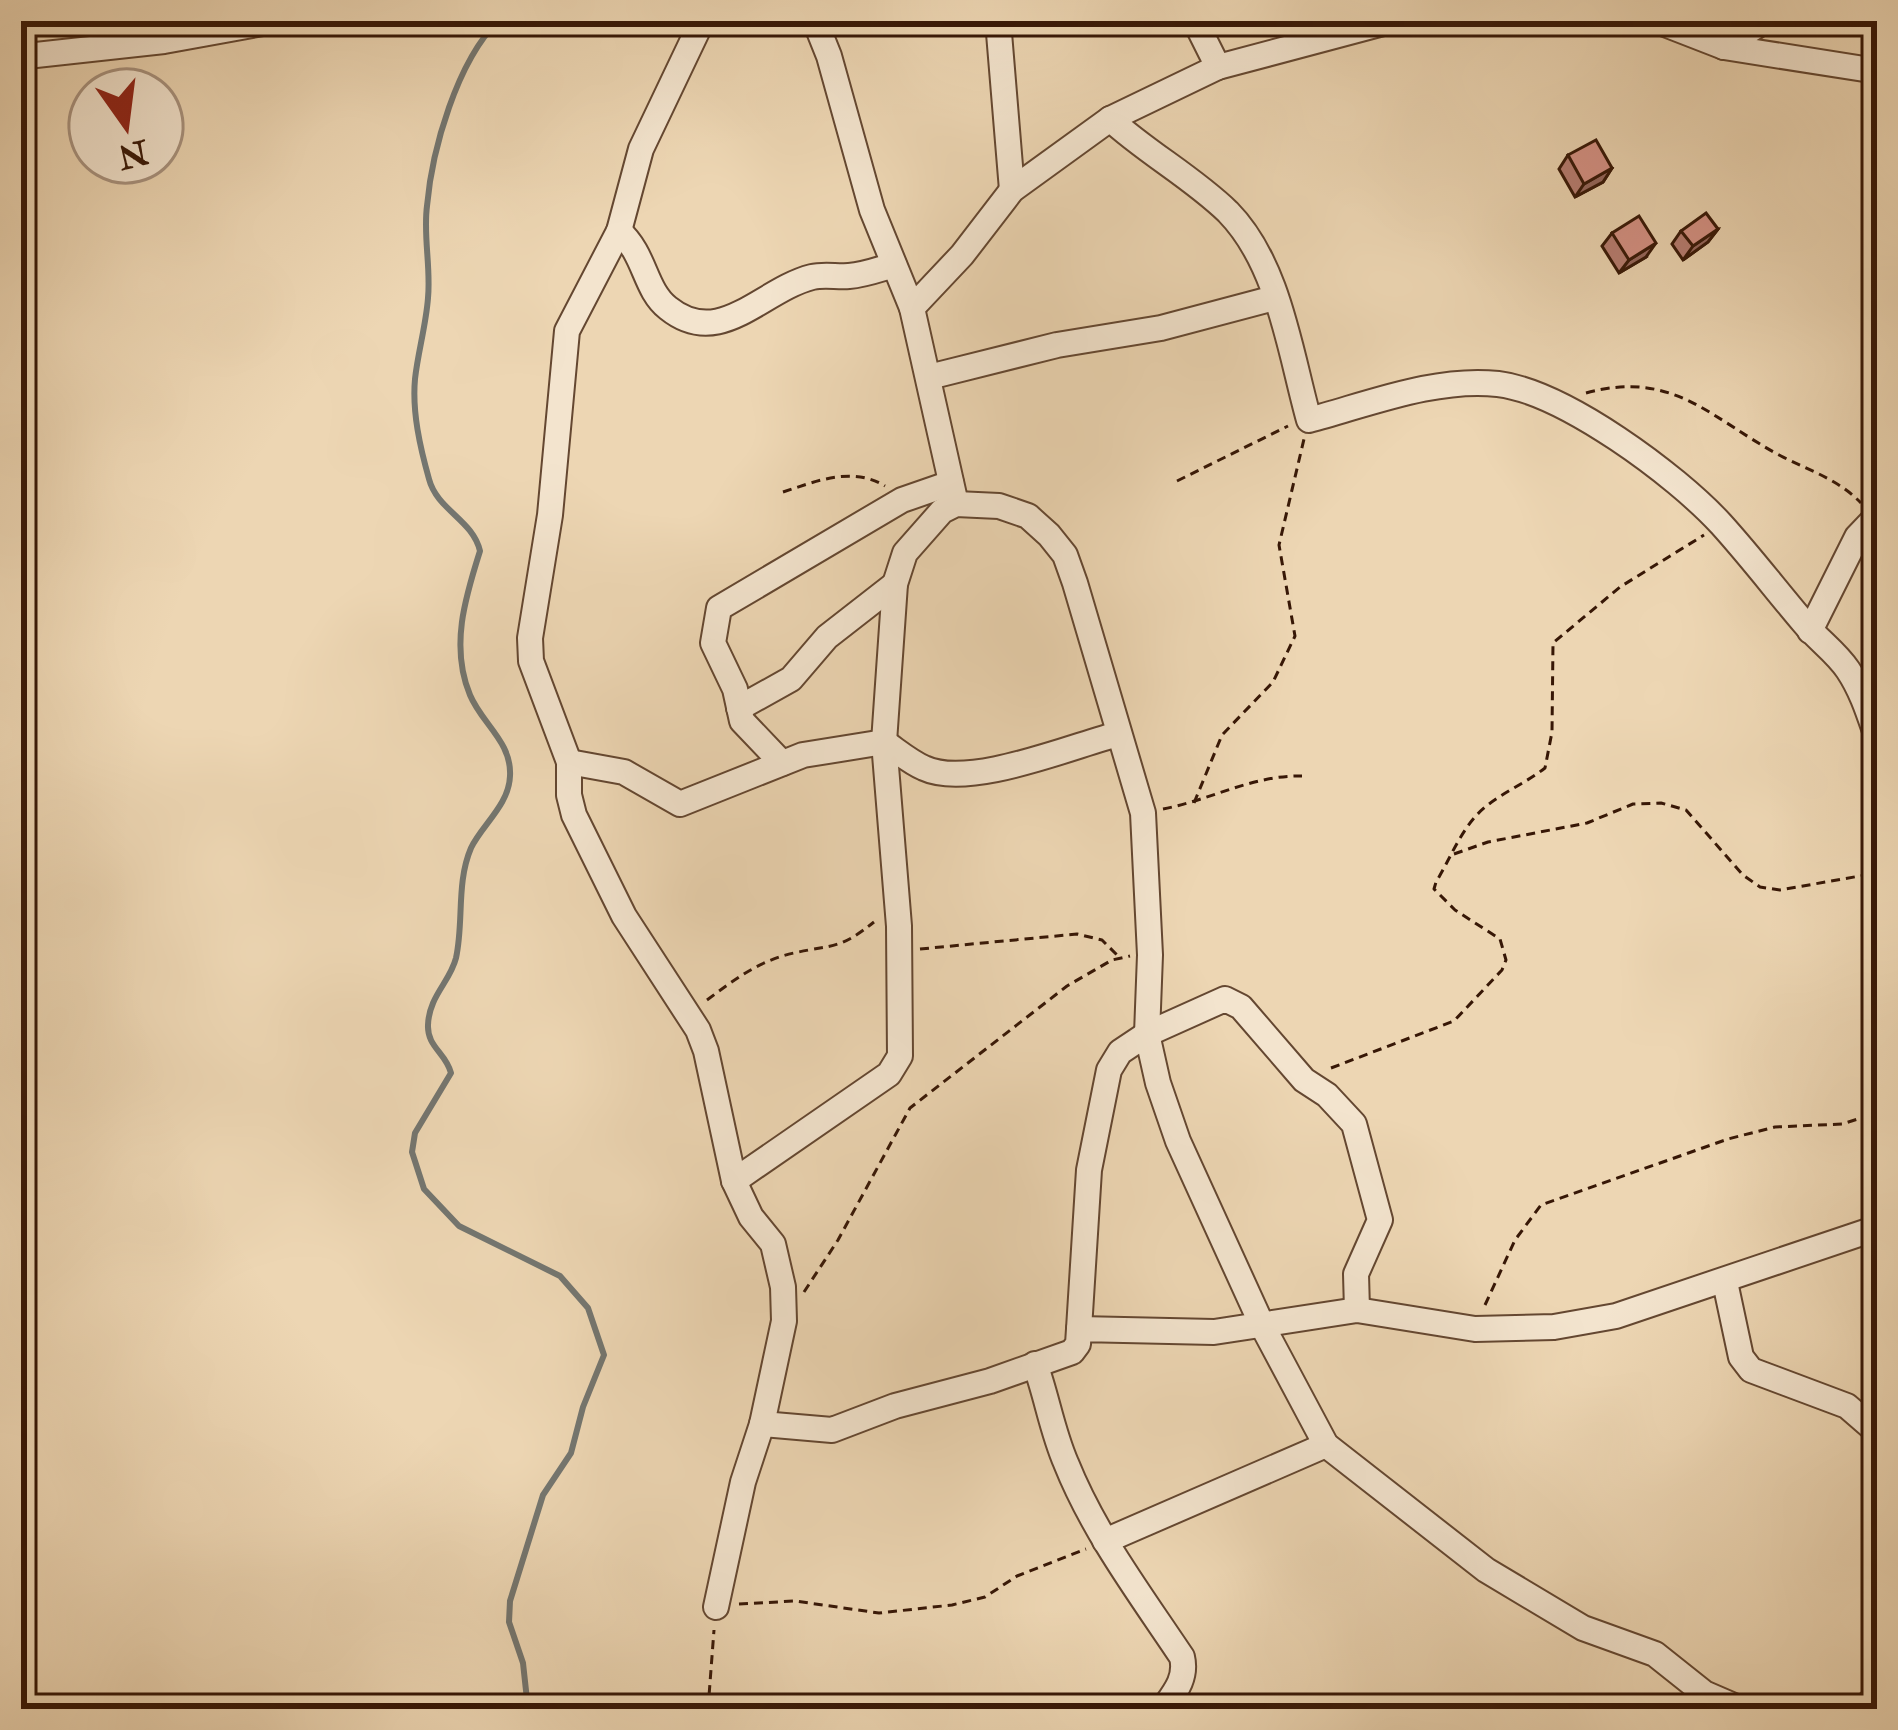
<svg xmlns="http://www.w3.org/2000/svg" width="1898" height="1730" viewBox="0 0 1898 1730" font-family="'IM FELL Double Pica',serif">
  <rect width="100%" height="100%" fill="#edd6b3"/>
  <filter id="stains"><feTurbulence type="fractalNoise" baseFrequency=".00167" numOctaves="4"/><feColorMatrix values="0 0 0 0 .2 0 0 0 0 .09 0 0 0 0 .02 0 0 0 .5 -.17"/></filter>
  <radialGradient id="worn" r=".72"><stop offset=".6" stop-color="#630" stop-opacity="0"/><stop offset="1" stop-color="#630" stop-opacity=".3"/></radialGradient>
  <g fill="none" stroke-linecap="round" stroke-linejoin="round">
    <path stroke="#747670" stroke-width="6" d="M 498,21 C 457,62 432,149 427,206 C 423,236 431,267 428,298 C 426,325 418,352 415,379 C 412,412 420,447 429,479 C 437,510 473,520 480,551 C 465,598 450,647 470,695 C 482,724 512,742 510,776 C 509,805 482,825 471,848 C 456,883 464,922 456,958 C 450,982 429,996 428,1025 C 427,1047 446,1053 451,1073 L 415,1133 L 412,1152 L 424,1189 L 459,1226 L 560,1276 L 588,1308 L 604,1355 L 583,1407 L 571,1453 L 543,1495 L 510,1601 L 509,1622 L 523,1663 L 528,1709"/>
    <defs>
      <g id="minor">
        <polyline points="702,21 641,149 619,231 567,331 550,515 530,638 531,661 569,762 569,795 574,815 624,916 698,1030 706,1051 734,1181 751,1217 773,1244 783,1287 784,1321 762,1424 743,1482 716,1607"/>
        <polyline points="815,21 829,56 872,210 912,308 956,504"/>
        <polyline points="998,21 1012,190"/>
        <polyline points="1195,21 1218,67"/>
        <polyline points="1657,21 1724,47 1877,71"/>
        <polyline points="1724,47 1764,21"/>
        <polyline points="21,53 36,55 164,41 274,21"/>
        <path d="M 1110,119 C 1147,153 1192,177 1228,212 C 1279,264 1290,352 1309,420 C 1369,404 1436,377 1498,384 C 1564,392 1676,475 1721,524 C 1750,556 1776,590 1804,623 C 1818,640 1836,652 1848,670 C 1862,691 1869,714 1877,737"/>
        <path d="M 619,231 C 646,255 644,289 668,308 C 720,350 761,290 812,277 C 824,274 837,277 849,276 C 864,275 880,269 894,265"/>
        <polyline points="912,308 962,255 1012,190 1110,119 1218,67 1391,21"/>
        <polyline points="929,377 1057,345 1161,328 1274,298"/>
        <polyline points="1810,631 1857,537 1877,516"/>
        <polyline points="739,708 791,679 827,637 895,584"/>
        <path d="M 569,762 L 624,772 L 680,804 L 803,755 L 884,742 C 896,750 910,762 924,768 C 969,789 1069,747 1118,734"/>
        <polyline points="782,763 742,721 735,689 713,643 719,608 902,500 951,483"/>
        <polyline points="734,1181 889,1074 900,1056 899,926 884,742 895,584 905,553 942,511 956,504 999,506 1028,516 1049,535 1065,555 1075,583 1143,813 1150,955 1147,1034 1158,1083 1178,1141 1262,1325 1326,1445 1486,1570 1583,1628 1655,1654 1704,1693 1741,1709"/>
        <polyline points="1725,1282 1741,1357 1751,1370 1847,1406 1877,1432"/>
        <polyline points="1079,1329 1089,1170 1109,1070 1120,1052 1147,1034 1225,999 1241,1007 1304,1080 1327,1095 1354,1124 1380,1220 1356,1274 1357,1310"/>
        <path d="M 1035,1364 C 1047,1397 1052,1431 1066,1463 C 1094,1533 1140,1594 1182,1657 C 1187,1678 1175,1692 1163,1709"/>
        <polyline points="762,1424 832,1430 895,1406 990,1381 1072,1352 1078,1344 1079,1329 1214,1332 1357,1310 1475,1329 1554,1327 1616,1316 1877,1228"/>
        <polyline points="1105,1541 1326,1445"/>
        <polyline points="1862,1709 1877,1696"/>
      </g>
    </defs>
    <use href="#minor" stroke="#644731" stroke-width="28"/>
    <g stroke="#371706" stroke-width="3" stroke-dasharray="9 6" stroke-linecap="butt">
      <path d="M 1586,393 C 1674,369 1711,419 1781,456 C 1810,471 1838,479 1861,503"/>
      <polyline points="1177,481 1288,426"/>
      <path d="M 783,492 C 817,481 852,466 885,486"/>
      <polyline points="1194,803 1222,735 1273,682 1295,636 1279,545 1304,439"/>
      <path d="M 1163,809 C 1211,800 1252,775 1302,776"/>
      <polyline points="1454,854 1488,842 1587,823 1633,804 1661,803 1686,810 1743,875 1760,887 1780,890 1877,873"/>
      <polyline points="920,949 1077,934 1102,940 1118,956"/>
      <path d="M 707,1000 C 734,980 760,960 794,953 C 834,944 839,950 874,922"/>
      <path d="M 1331,1068 L 1454,1021 L 1502,970 L 1506,960 L 1500,939 L 1455,910 L 1434,889 L 1436,882 C 1452,856 1463,823 1489,804 C 1506,791 1527,782 1545,768 L 1552,732 L 1553,643 L 1620,587 L 1704,535"/>
      <polyline points="804,1292 838,1240 910,1108 1067,986 1112,960 1130,956"/>
      <polyline points="1485,1305 1515,1240 1541,1205 1728,1139 1775,1127 1842,1124 1877,1113"/>
      <polyline points="739,1604 795,1601 879,1613 952,1605 985,1597 1017,1576 1086,1549"/>
      <polyline points="708,1709 714,1630"/>
    </g>
    <use href="#minor" stroke="#f3e4ce" stroke-width="24"/>
  </g>
  <g fill="#b77d72" stroke="#371706" stroke-width="3">
    <polygon points="1568,155 1612,168 1603,182 1575,197 1559,169"/>
    <polygon points="1718,229 1708,242 1683,260 1672,244 1681,231"/>
    <polygon points="1612,233 1646,257 1619,273 1602,246"/>
  </g>
  <g fill="#95665d" stroke="#371706" stroke-width="3">
    <polygon points="1612,168 1603,182 1575,197 1584,184"/>
    <polygon points="1718,229 1708,242 1683,260 1693,246"/>
    <polygon points="1656,243 1646,257 1619,273 1629,260"/>
  </g>
  <g fill="#d59185" stroke="#371706" stroke-width="3">
    <polygon points="1596,140 1612,168 1584,184 1568,155"/>
    <polygon points="1706,213 1718,229 1693,246 1681,231"/>
    <polygon points="1639,216 1656,243 1629,260 1612,233"/>
  </g>
  <rect width="1898" height="1730" fill="none" stroke="#edd6b3" stroke-width="72"/>
  <rect x="24" y="24" width="1850" height="1682" fill="none" stroke="#371706" stroke-width="6"/>
  <rect x="36" y="36" width="1826" height="1658" fill="none" stroke="#371706" stroke-width="3"/>
  <g transform="translate(126 126) rotate(166)"><circle r="57" fill="#f3e4ce" stroke="#a8927e" stroke-width="3"/>
  <path d="M0-9L21 45L0 30L-21 45Z" fill="#8f2418"/>
  <text y="-18" font-size="33" font-weight="bold" text-anchor="middle" fill="#371706">N</text>
  </g>
  <rect width="100%" height="100%" filter="url(#stains)"/>
  <rect width="100%" height="100%" fill="url(#worn)"/>
</svg>
